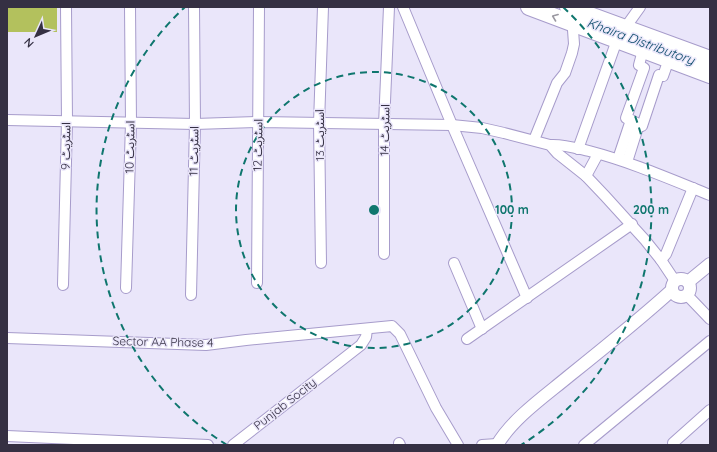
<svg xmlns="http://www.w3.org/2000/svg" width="717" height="452" viewBox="0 0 717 452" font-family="Quicksand,'Noto Sans Arabic',sans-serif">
  <rect width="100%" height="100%" fill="#eae6fa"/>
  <rect fill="#b3c15d" x="7" y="7" width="50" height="25"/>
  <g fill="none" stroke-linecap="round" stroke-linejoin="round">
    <defs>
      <g id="minor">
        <polyline points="403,7 452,125 527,298"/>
        <polyline points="625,28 640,7"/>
        <polyline points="7,120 195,124 259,122 452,125 482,128 504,133 550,145 557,153 586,176 605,196 645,240 661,260 675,281"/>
        <polyline points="631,120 642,126 659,75 663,76 669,59"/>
        <polyline points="534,140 557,83 565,73 572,53 574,44 573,30 574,24"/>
        <path d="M 550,145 C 563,144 576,148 589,151 C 631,162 670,179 710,195"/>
        <polyline points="578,149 617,40"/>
        <polyline points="618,159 631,120 626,118 644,68 639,65 643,50"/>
        <polyline points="627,162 639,124"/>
        <polyline points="586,176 598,154"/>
        <polyline points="384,254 384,125 389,7"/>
        <polyline points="661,260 666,254 693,188"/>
        <polyline points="321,263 319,123 323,7"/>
        <polyline points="454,263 482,329"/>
        <polyline points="257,283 259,7"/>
        <polyline points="63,285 67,121 66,7"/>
        <polyline points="126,288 131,123 130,7"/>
        <polyline points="191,295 195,124 194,7"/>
        <polyline points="687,295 710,319"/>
        <polyline points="7,338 206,345 246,340 392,326 400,334 436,408 458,445"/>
        <polyline points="467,339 632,224"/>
        <polyline points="7,436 208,445"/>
        <polyline points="399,443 400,445"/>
        <polyline points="673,443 710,410"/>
        <polyline points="233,445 361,345 366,337 367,329"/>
        <polyline points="482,445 497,444"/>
        <polyline points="584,445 710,341"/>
      </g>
      <g id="tertiary">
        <circle cx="681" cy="288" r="9"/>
        <polyline points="688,282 710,264"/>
        <path d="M 497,445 C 513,418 545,396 569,376 C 604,348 639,320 672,290"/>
      </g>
      <g id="primary">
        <polyline points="529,7 710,75"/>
        <polyline points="568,7 710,59"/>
      </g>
    </defs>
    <use href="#minor" stroke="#a79ccb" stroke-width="12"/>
    <use href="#tertiary" stroke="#a79ccb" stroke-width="14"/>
    <use href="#primary" stroke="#a79ccb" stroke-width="18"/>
    <use href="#minor" stroke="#fff" stroke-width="10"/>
    <use href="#tertiary" stroke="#fff" stroke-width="12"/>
    <use href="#primary" stroke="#fff" stroke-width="16"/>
  </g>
  <defs><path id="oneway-chevron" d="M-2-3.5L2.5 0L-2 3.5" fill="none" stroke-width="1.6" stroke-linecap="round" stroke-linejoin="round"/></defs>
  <use stroke="#9a98a1" href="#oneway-chevron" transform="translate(555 17) rotate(-159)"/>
  <g fill="none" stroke="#0f766e" stroke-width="2" stroke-dasharray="7 5">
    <circle cx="374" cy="210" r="138"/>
    <path d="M227 445A277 277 0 0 1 185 7M563 7A277 277 0 0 1 521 445"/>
  </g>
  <g text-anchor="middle" stroke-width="3" stroke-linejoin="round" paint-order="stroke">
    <g font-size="12" fill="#353043" stroke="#eae6fa">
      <text transform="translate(385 130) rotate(-89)" y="4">اسٹریٹ 14</text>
      <text transform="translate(320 135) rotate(-90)" y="4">اسٹریٹ 13</text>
      <text transform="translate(258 145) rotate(-89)" y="4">اسٹریٹ 12</text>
      <text transform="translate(66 146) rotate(-89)" y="4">اسٹریٹ 9</text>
      <text transform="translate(130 147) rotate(-89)" y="4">اسٹریٹ 10</text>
      <text transform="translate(194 151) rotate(-89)" y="4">اسٹریٹ 11</text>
      <text transform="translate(163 342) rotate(1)" y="4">Sector AA Phase 4</text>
      <text transform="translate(285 404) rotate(-38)" y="4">Punjab Socity</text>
    </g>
    <g font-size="13" font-style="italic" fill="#094a68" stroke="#eae6fa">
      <text transform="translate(641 41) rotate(20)" y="5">Khaira Distributory</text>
    </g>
  </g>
  <circle cx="374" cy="210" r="6" fill="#0f766e" stroke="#eae6fa" stroke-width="2"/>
  <g font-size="12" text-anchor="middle" font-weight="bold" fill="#0f766e" stroke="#eae6fa" stroke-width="3" stroke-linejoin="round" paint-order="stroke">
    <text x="512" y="214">100 m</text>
    <text x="651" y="214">200 m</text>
  </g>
  <rect width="717" height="452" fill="none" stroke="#353043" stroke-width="16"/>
  <g transform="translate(36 36) rotate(226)" stroke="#eae6fa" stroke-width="3" paint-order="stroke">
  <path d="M0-3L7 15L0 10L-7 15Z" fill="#353043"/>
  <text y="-6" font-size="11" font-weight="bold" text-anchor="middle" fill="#353043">N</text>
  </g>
</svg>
